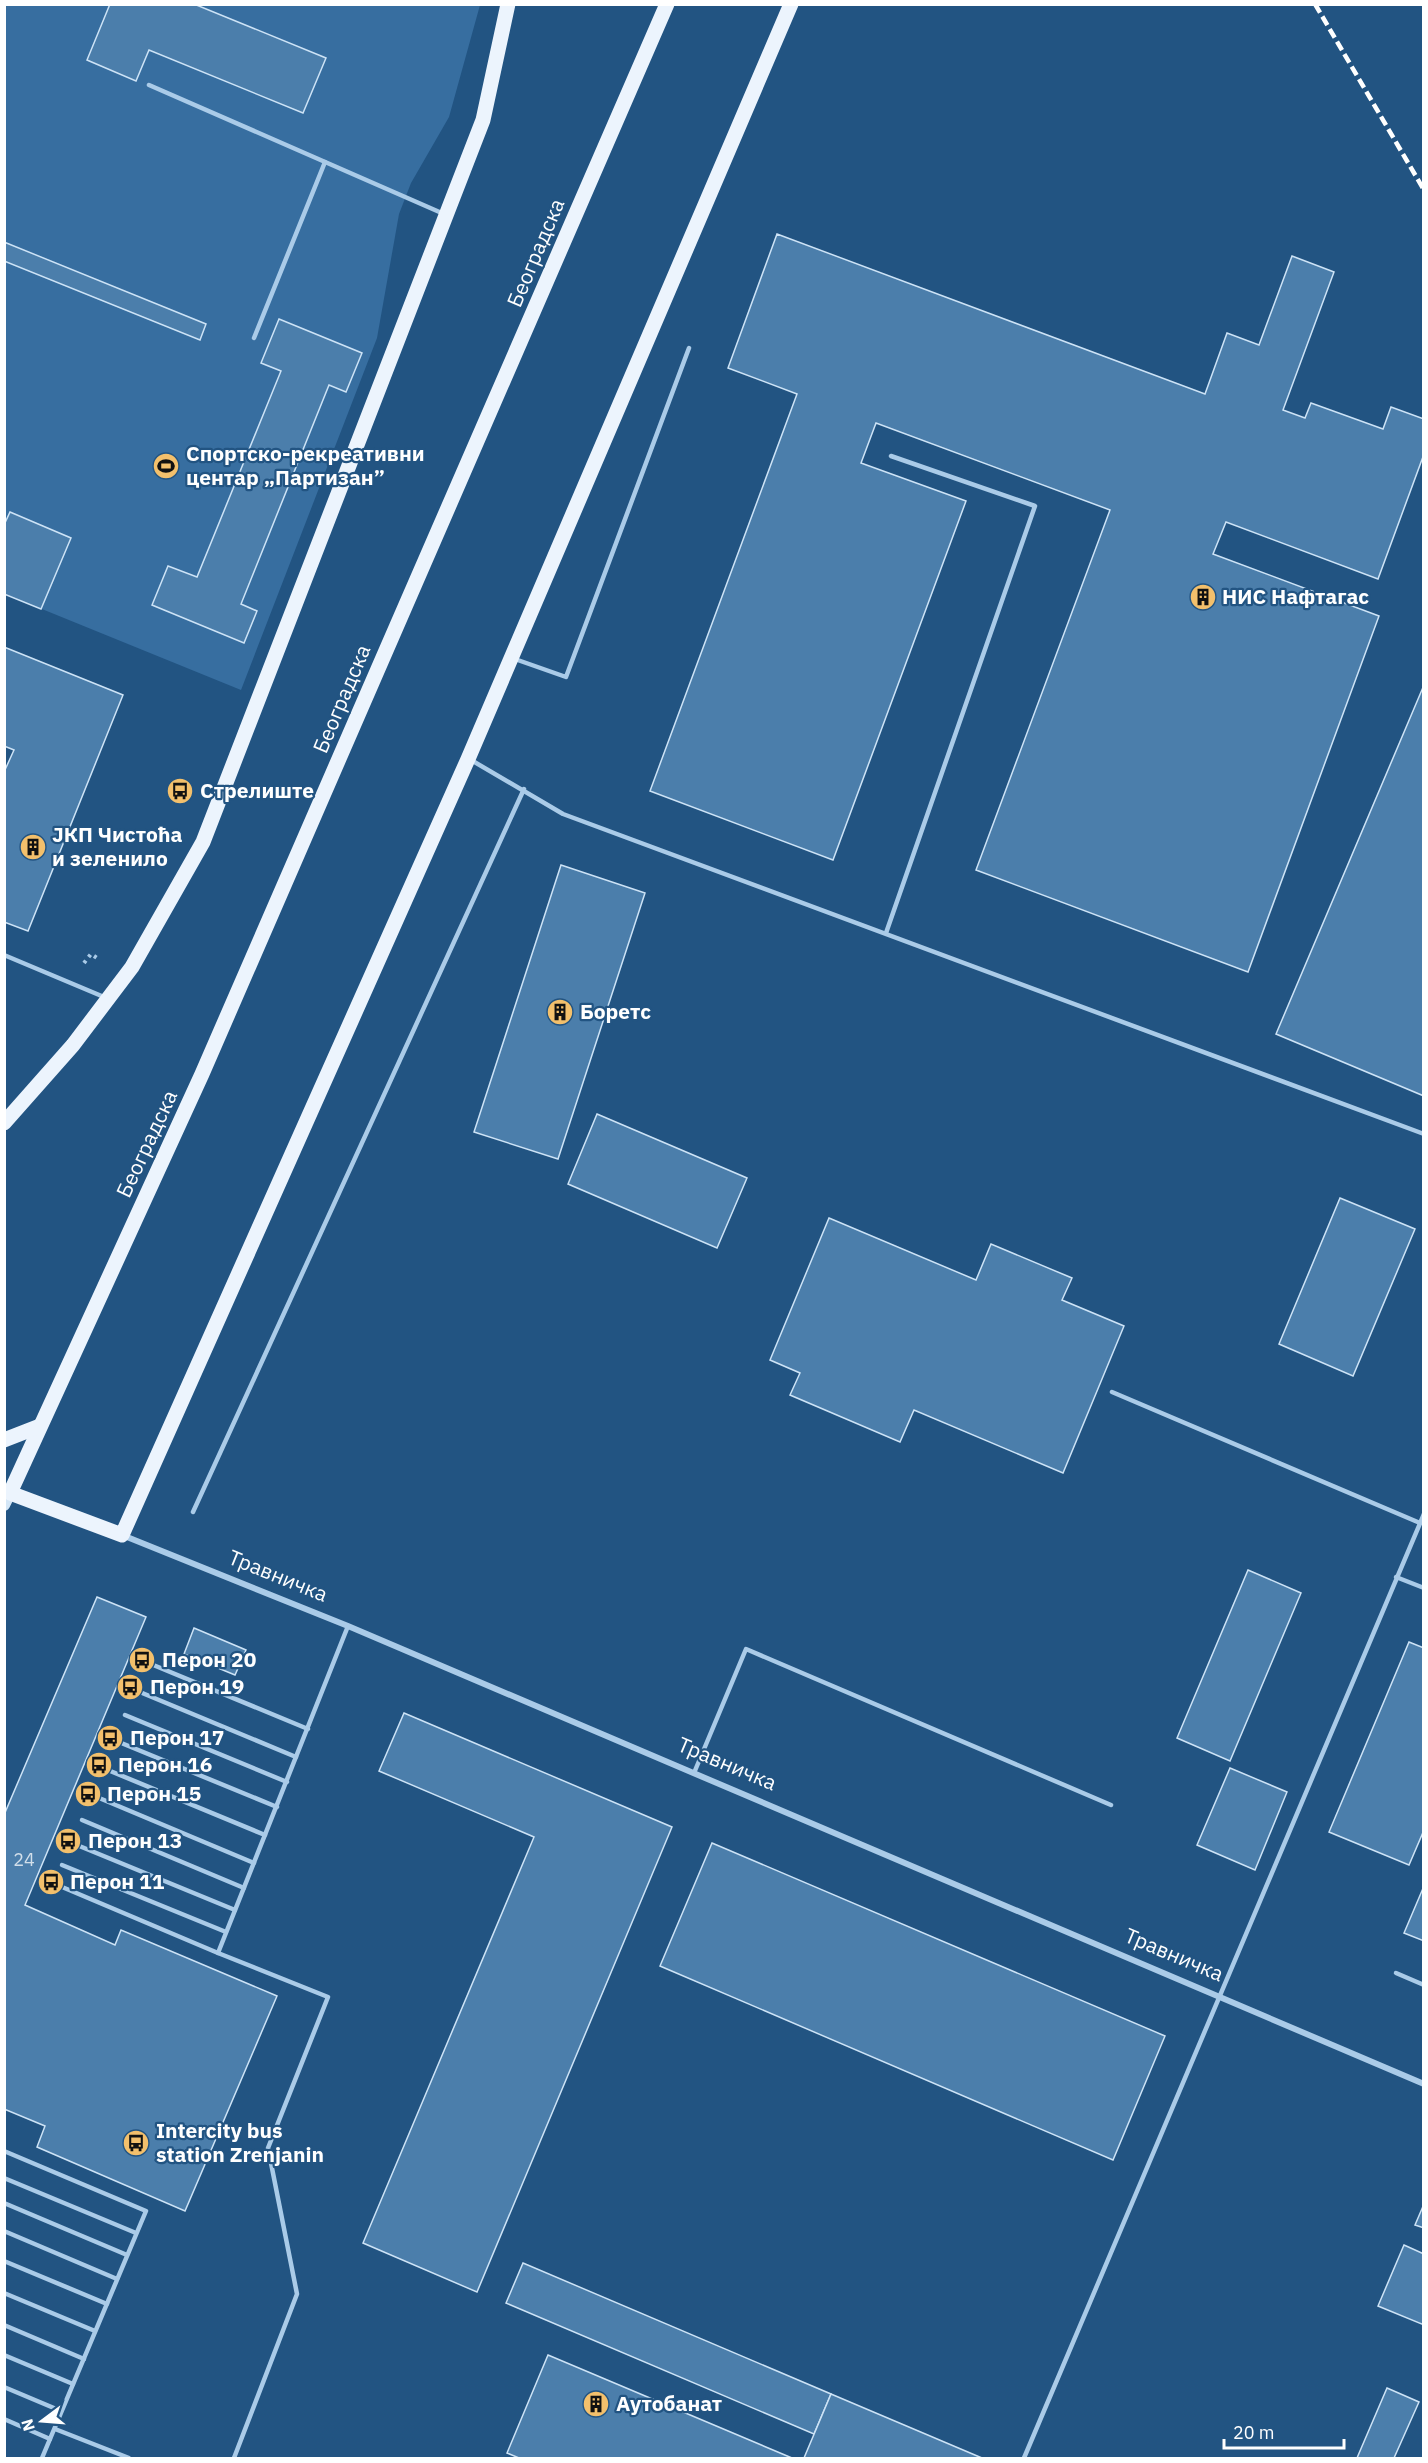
<svg xmlns="http://www.w3.org/2000/svg" width="1428" height="2463" viewBox="0 0 1428 2463" font-family="'IBM Plex Sans',sans-serif">
  <rect width="100%" height="100%" fill="#225482"/>
  <polygon fill="#376ea0" points="4,5 480,5 449,117 411,183 399,214 377,338 241,690 5,594"/>
  <g fill="#4b7eab" stroke="#cde3f6" stroke-width="1.5">
    <polygon points="110,4 194,4 326,58 303,113 149,50 136,81 87,60"/>
    <polygon points="777,234 1205,394 1227,333 1259,345 1292,256 1334,272 1283,410 1305,418 1311,403 1383,429 1391,407 1424,419 1424,454 1378,579 1226,522 1213,554 1379,616 1248,972 976,870 1110,510 876,423 861,463 966,501 833,860 650,791 797,394 728,368"/>
    <polygon points="4,242 206,324 200,340 4,261"/>
    <polygon points="279,319 362,353 346,392 329,385 241,604 257,611 244,643 152,605 168,566 197,577 281,371 261,363"/>
    <polygon points="10,512 71,538 41,609 4,594 4,525"/>
    <polygon points="4,647 123,695 28,931 4,922 4,772 14,750 4,746"/>
    <polygon points="1424,685 1424,1096 1276,1034"/>
    <polygon points="561,865 645,893 558,1159 474,1132"/>
    <polygon points="597,1114 747,1178 717,1248 568,1184"/>
    <polygon points="1340,1198 1415,1229 1353,1376 1279,1344"/>
    <polygon points="829,1218 976,1280 991,1244 1072,1278 1062,1300 1124,1326 1063,1473 914,1410 900,1442 790,1395 800,1373 770,1360"/>
    <polygon points="1248,1570 1301,1593 1230,1761 1177,1738"/>
    <polygon points="97,1597 146,1617 25,1905 115,1945 121,1930 277,1996 185,2211 37,2147 45,2126 4,2109 4,1815"/>
    <polygon points="194,1628 246,1650 235,1675 184,1654"/>
    <polygon points="1409,1642 1424,1648 1424,1830 1409,1865 1329,1832"/>
    <polygon points="404,1713 672,1827 477,2292 363,2243 534,1837 379,1771"/>
    <polygon points="1230,1768 1287,1792 1255,1870 1197,1845"/>
    <polygon points="712,1843 1165,2036 1113,2160 660,1966"/>
    <polygon points="1424,1886 1424,1941 1404,1933"/>
    <polygon points="1424,2204 1424,2228 1415,2225"/>
    <polygon points="1404,2245 1424,2254 1424,2325 1378,2306"/>
    <polygon points="523,2263 831,2394 814,2434 506,2303"/>
    <polygon points="548,2355 792,2458 519,2458 507,2453"/>
    <polygon points="1387,2388 1419,2402 1394,2458 1357,2458"/>
    <polygon points="831,2394 982,2458 804,2458"/>
  </g>
  <g fill="none" stroke-linecap="round" stroke-linejoin="round">
    <polyline stroke="#aacbe8" stroke-width="4" stroke-dasharray="3 4.5" stroke-linecap="butt" points="84,963 91,954 100,960"/>
    <g stroke="#aacbe8" stroke-width="4.5">
      <polyline points="149,85 444,214"/>
      <polyline points="254,338 325,162"/>
      <polyline points="512,658 566,677 689,348"/>
      <polyline points="471,760 563,814 1424,1134"/>
      <polyline points="886,933 1035,506 891,456"/>
      <polyline points="4,955 104,997"/>
      <polyline points="1112,1392 1420,1523"/>
      <polyline points="193,1512 524,789"/>
      <polyline points="1396,1577 1424,1588"/>
      <polyline points="146,1662 308,1729"/>
      <polyline points="135,1690 296,1757"/>
      <polyline points="125,1715 287,1782"/>
      <polyline points="114,1740 277,1807"/>
      <polyline points="103,1768 265,1835"/>
      <polyline points="694,1773 746,1649 1111,1805"/>
      <polyline points="92,1795 254,1863"/>
      <polyline points="82,1820 244,1888"/>
      <polyline points="72,1843 235,1910"/>
      <polyline points="62,1865 226,1932"/>
      <polyline points="55,1884 218,1953"/>
      <polyline points="1396,1973 1424,1985"/>
      <polyline points="4,2151 146,2211 42,2458"/>
      <polyline points="4,2178 136,2233"/>
      <polyline points="4,2203 127,2255"/>
      <polyline points="4,2231 117,2279"/>
      <polyline points="4,2261 107,2304"/>
      <polyline points="4,2293 95,2331"/>
      <polyline points="4,2325 84,2359"/>
      <polyline points="4,2355 73,2384"/>
      <polyline points="4,2387 61,2411"/>
      <polyline points="4,2419 50,2439"/>
      <polyline points="55,2429 129,2458"/>
      <polyline points="234,2458 297,2294 268,2148 328,1997 218,1953 348,1626"/>
      <polyline points="1024,2458 1424,1514"/>
    </g>
    <polyline stroke="#aacbe8" stroke-width="6" points="122,1535 348,1626 1424,2084"/>
    <polyline stroke="#d4e6f6" stroke-width="12" points="4,1505 10,1493"/>
    <g stroke="#ecf4fd" stroke-width="15">
      <polyline points="667,4 202,1074 10,1493 122,1535 468,759 791,4"/>
      <polyline points="4,1123 73,1045 132,967 203,842 483,120 508,4"/>
      <polyline points="4,1440 40,1426"/>
    </g>
    <polyline stroke="#fff" stroke-width="4.5" stroke-dasharray="10 4.5" stroke-linecap="butt" points="1315,4 1424,190"/>
  </g>
  <defs>
    <symbol id="stadium-disc" viewBox="-11 -11 22 22"><circle r="9.5" fill="#f3c06c" stroke="#225482"/><path d="M0-5a6.5 5 0 1 0 0 10a6.5 5 0 1 0 0-10ZM-3.5-1.8h7v3.6h-7Z" fill="#111"/></symbol>
    <symbol id="building-disc" viewBox="-11 -11 22 22"><circle r="9.5" fill="#f3c06c" stroke="#225482"/><path d="M-4-6H4V6H1V3H-1V6H-4ZM-2.5-4.3h1.7v1.8h-1.7ZM.8-4.3h1.7v1.8H.8ZM-2.5-1h1.7V.8h-1.7ZM.8-1h1.7V.8H.8Z" fill="#111"/></symbol>
    <symbol id="bus-disc" viewBox="-11 -11 22 22"><circle r="9.5" fill="#f3c06c" stroke="#225482"/><path d="M-5-6H5V4H4V6H2V4H-2V6H-4V4H-5ZM-3.5-4V0h7V-4ZM-3.5 1.2v1.5H-2V1.2ZM2 1.2v1.5H3.5V1.2Z" fill="#111"/></symbol>
  </defs>
  <g fill-rule="evenodd">
    <use href="#stadium-disc" x="151" y="451" width="30" height="30"/>
    <use href="#building-disc" x="1188" y="582" width="30" height="30"/>
    <use href="#bus-disc" x="165" y="776" width="30" height="30"/>
    <use href="#building-disc" x="18" y="832" width="30" height="30"/>
    <use href="#building-disc" x="545" y="997" width="30" height="30"/>
    <use href="#bus-disc" x="127" y="1645" width="30" height="30"/>
    <use href="#bus-disc" x="115" y="1672" width="30" height="30"/>
    <use href="#bus-disc" x="95" y="1723" width="30" height="30"/>
    <use href="#bus-disc" x="84" y="1750" width="30" height="30"/>
    <use href="#bus-disc" x="73" y="1779" width="30" height="30"/>
    <use href="#bus-disc" x="53" y="1826" width="30" height="30"/>
    <use href="#bus-disc" x="36" y="1867" width="30" height="30"/>
    <use href="#bus-disc" x="121" y="2128" width="30" height="30"/>
    <use href="#building-disc" x="581" y="2389" width="30" height="30"/>
  </g>
  <g text-anchor="middle" stroke-width="4.5" stroke-linejoin="round" paint-order="stroke">
    <g font-size="18" fill="#d2dfea">
      <text x="24" y="1866">24</text>
    </g>
    <g font-size="21" fill="#fff" stroke="#225482">
      <text transform="translate(536 253) rotate(-67)" y="7">Београдска</text>
      <text transform="translate(342 699) rotate(-67)" y="7">Београдска</text>
      <text transform="translate(147 1144) rotate(-65)" y="7">Београдска</text>
      <text transform="translate(278 1576) rotate(22)" y="7">Травничка</text>
      <text transform="translate(727 1764) rotate(23)" y="7">Травничка</text>
      <text transform="translate(1174 1955) rotate(23)" y="7">Травничка</text>
    </g>
    <g font-size="21" font-weight="bold" fill="#fff" stroke="#225482" text-anchor="start">
      <text x="186" y="461">Спортско-рекреативни<tspan x="186" dy="24">центар „Партизан”</tspan></text>
      <text x="1222" y="604">НИС Нафтагас</text>
      <text x="200" y="798">Стрелиште</text>
      <text x="52" y="842">ЈКП Чистоћа<tspan x="52" dy="24">и зеленило</tspan></text>
      <text x="580" y="1019">Боретс</text>
      <text x="162" y="1667">Перон 20</text>
      <text x="150" y="1694">Перон 19</text>
      <text x="130" y="1745">Перон 17</text>
      <text x="118" y="1772">Перон 16</text>
      <text x="107" y="1801">Перон 15</text>
      <text x="88" y="1848">Перон 13</text>
      <text x="70" y="1889">Перон 11</text>
      <text x="156" y="2138">Intercity bus<tspan x="156" dy="24">station Zrenjanin</tspan></text>
      <text x="616" y="2411">Аутобанат</text>
    </g>
  </g>
  <rect width="1428" height="2463" fill="none" stroke="#ffffff" stroke-width="12"/>
  <g transform="translate(42 2421) rotate(254)" stroke="#225482" stroke-width="4.5" paint-order="stroke">
  <path d="M0-4.5L10 22L0 15L-10 22Z" fill="#ffffff"/>
  <text y="-9" font-size="16" font-weight="bold" text-anchor="middle" fill="#ffffff">N</text>
  </g>
  <path d="M1224 2439v9h120v-9" fill="none" stroke="#ffffff" stroke-width="3"/>
  <text x="1233" y="2439" font-size="18" fill="#ffffff" stroke="#225482" stroke-width="4.5" paint-order="stroke">20 m</text>
</svg>
